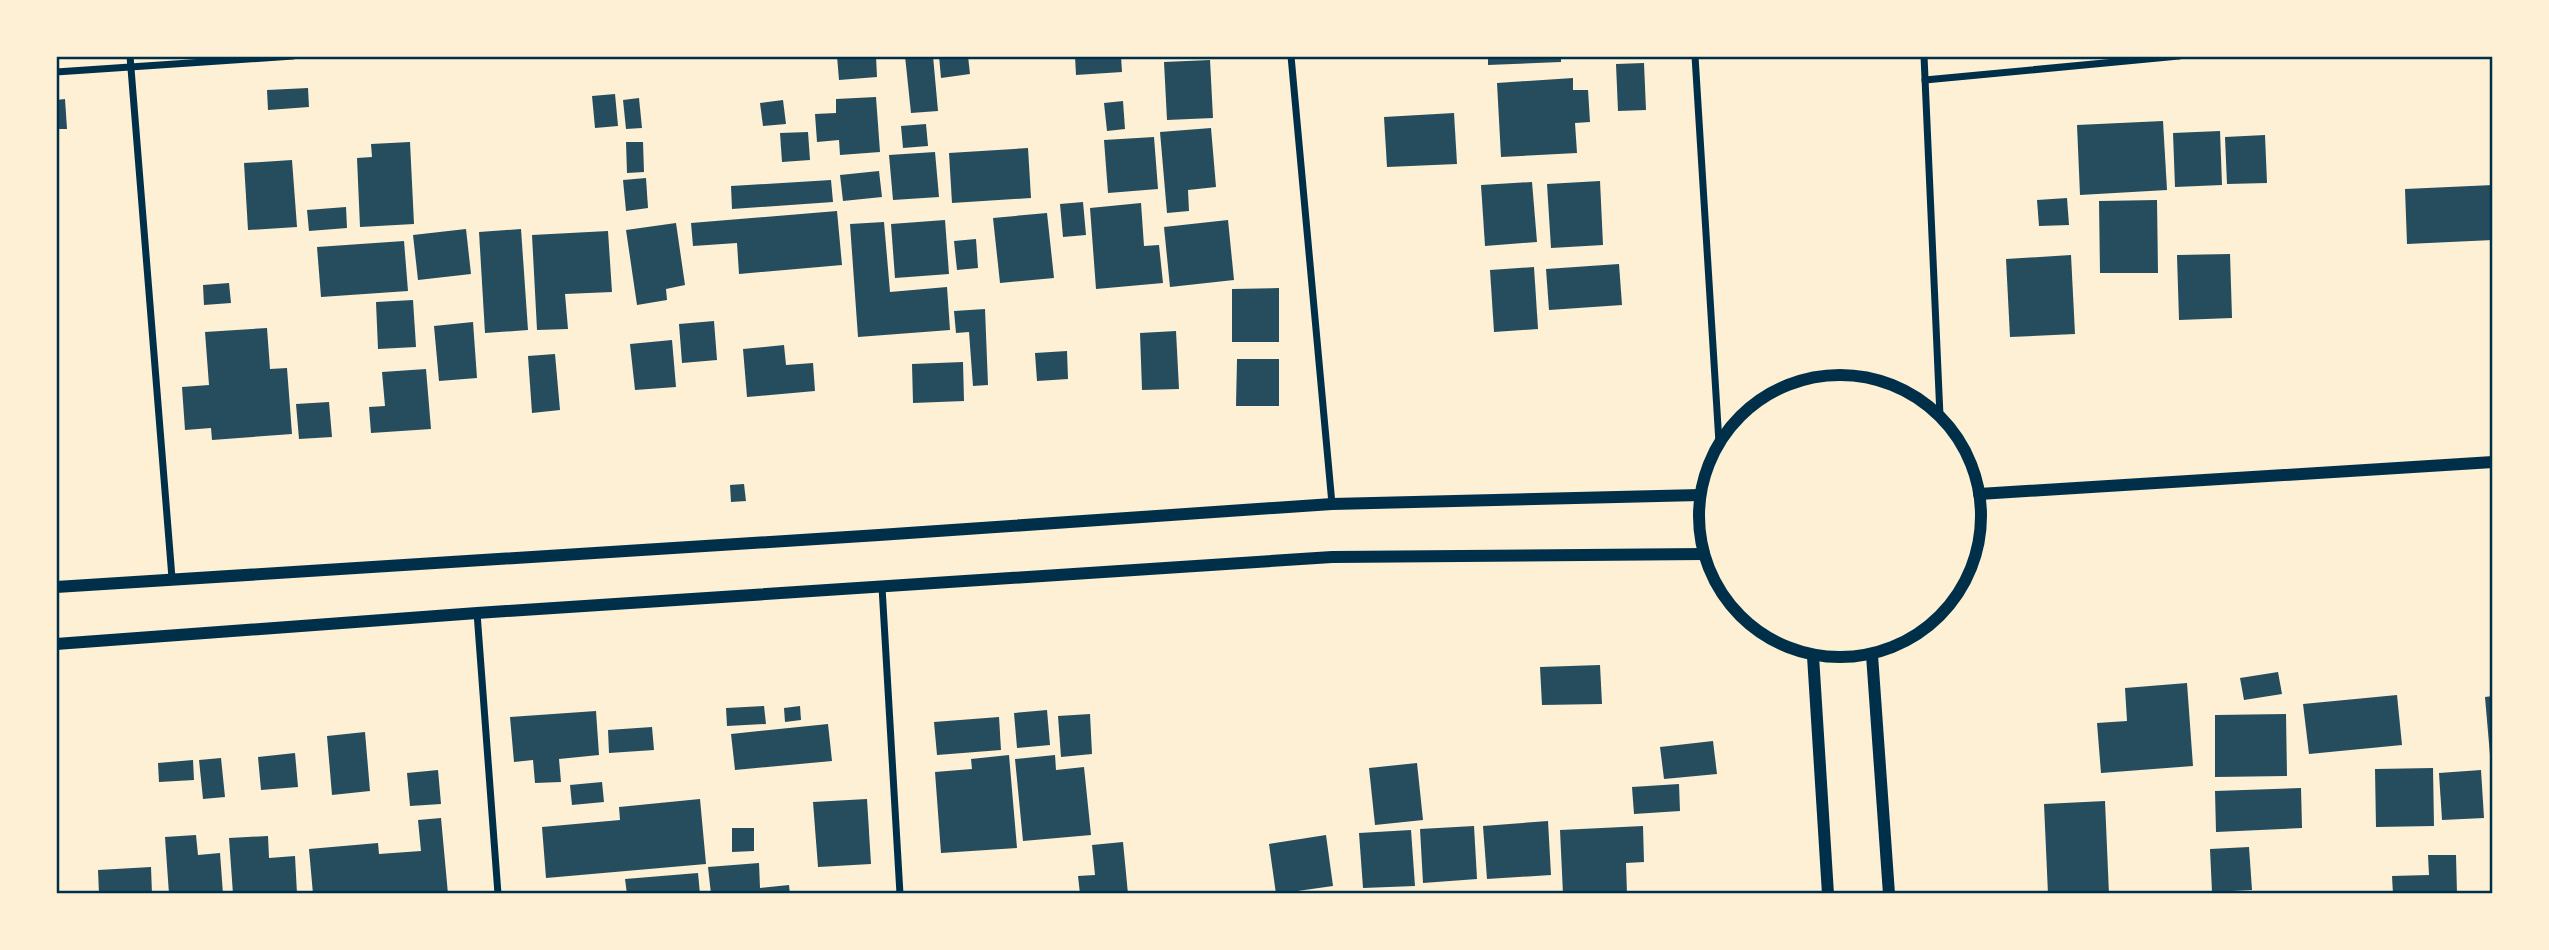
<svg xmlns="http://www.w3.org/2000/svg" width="2549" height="950" viewBox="0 0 2549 950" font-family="Rubik,sans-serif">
  <rect width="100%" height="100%" fill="#fdf0d5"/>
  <g fill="#264d5e">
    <polygon points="837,56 876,56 877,77 839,80"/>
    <polygon points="905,56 933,56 938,111 911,113"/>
    <polygon points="939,56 968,56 970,74 941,78"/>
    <polygon points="1075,56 1121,56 1122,72 1076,75"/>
    <polygon points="1488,56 1561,56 1561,62 1488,65"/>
    <polygon points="1210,60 1213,118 1167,120 1164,62"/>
    <polygon points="1644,63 1646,110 1618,111 1616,64"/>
    <polygon points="1573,78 1573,90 1588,90 1590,122 1575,123 1577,153 1501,157 1497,83"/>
    <polygon points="308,88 309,107 268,110 267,90"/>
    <polygon points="615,94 618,126 595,128 592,96"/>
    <polygon points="876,97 880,152 840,155 839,140 817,142 815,114 836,113 836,99"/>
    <polygon points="639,98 642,128 626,129 623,100"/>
    <polygon points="65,99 67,129 56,129 56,100"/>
    <polygon points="783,100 786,124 763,126 760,103"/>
    <polygon points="1123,101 1125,129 1107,131 1104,103"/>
    <polygon points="1454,113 1457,164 1387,167 1384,117"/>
    <polygon points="2163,121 2167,190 2080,195 2077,125"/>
    <polygon points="926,124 928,146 903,148 901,126"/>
    <polygon points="1211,128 1216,187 1188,190 1189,211 1167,213 1160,132"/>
    <polygon points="2220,131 2222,185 2175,187 2173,133"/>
    <polygon points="808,132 810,160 782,162 780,133"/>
    <polygon points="2265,135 2267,183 2227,184 2225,137"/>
    <polygon points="1154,137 1158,189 1108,193 1104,140"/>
    <polygon points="410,142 414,224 360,227 357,158 372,157 371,144"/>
    <polygon points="626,142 643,142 644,172 627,173"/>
    <polygon points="1028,148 1031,198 952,203 949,153"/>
    <polygon points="935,152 939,197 893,200 889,155"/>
    <polygon points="292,160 297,227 248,230 244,163"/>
    <polygon points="879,171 882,197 843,201 840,175"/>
    <polygon points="646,178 648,208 626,211 623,180"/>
    <polygon points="831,180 833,202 732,209 731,186"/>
    <polygon points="1600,181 1603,245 1551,248 1547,184"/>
    <polygon points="1532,182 1537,242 1485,246 1481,185"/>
    <polygon points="2493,185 2493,240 2407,244 2405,189"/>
    <polygon points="2067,198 2069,225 2039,226 2037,200"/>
    <polygon points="2157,200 2158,273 2100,273 2099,201"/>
    <polygon points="1083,202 1086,235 1063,237 1060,204"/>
    <polygon points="1141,203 1144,246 1159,245 1163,283 1096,289 1090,208"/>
    <polygon points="346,207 347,228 309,231 307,210"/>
    <polygon points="837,211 842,265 739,274 737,243 693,246 691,223"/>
    <polygon points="1047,213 1054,278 1000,283 993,218"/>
    <polygon points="945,220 949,274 895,278 891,224"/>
    <polygon points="1228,220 1234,280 1170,287 1164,227"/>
    <polygon points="884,222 890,292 947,287 950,330 858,337 850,224"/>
    <polygon points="676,223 685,285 666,289 667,300 637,305 626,230"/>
    <polygon points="466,229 471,274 418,280 413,235"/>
    <polygon points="521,229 528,330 485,333 479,232"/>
    <polygon points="608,231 612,292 565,294 568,329 537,330 532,235"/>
    <polygon points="976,239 978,268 957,270 954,241"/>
    <polygon points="404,241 408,291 321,297 317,247"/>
    <polygon points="2230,254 2232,318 2179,320 2177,255"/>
    <polygon points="2071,255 2075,334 2010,337 2006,259"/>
    <polygon points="1619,264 1622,305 1549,310 1546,269"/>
    <polygon points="1534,267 1538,329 1494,332 1490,270"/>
    <polygon points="229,283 231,303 204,305 203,285"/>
    <polygon points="1279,288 1279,342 1232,342 1232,289"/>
    <polygon points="413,300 416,347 378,349 376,302"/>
    <polygon points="985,309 988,385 973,386 969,332 956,333 954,311"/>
    <polygon points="714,321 717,360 682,363 679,324"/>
    <polygon points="473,322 477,378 439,381 434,326"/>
    <polygon points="267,328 270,369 287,368 292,434 212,440 211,428 185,430 182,387 209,385 205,332"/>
    <polygon points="1176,331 1179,389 1142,390 1140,333"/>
    <polygon points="672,340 676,387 635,390 630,344"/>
    <polygon points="784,345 786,365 813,363 815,391 747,397 743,349"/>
    <polygon points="1067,351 1068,379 1037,381 1035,353"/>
    <polygon points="555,354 560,410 532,413 528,356"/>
    <polygon points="1237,359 1279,359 1279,406 1236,406"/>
    <polygon points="963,362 964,401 913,403 912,364"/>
    <polygon points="426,369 431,429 371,433 369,407 385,406 382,372"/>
    <polygon points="329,402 332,437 299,439 296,404"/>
    <polygon points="744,484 746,501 731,502 730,485"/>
    <polygon points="1600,665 1602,704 1542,705 1540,667"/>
    <polygon points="2278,672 2282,694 2244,700 2240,678"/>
    <polygon points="2187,683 2193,766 2101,773 2097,723 2127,721 2125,688"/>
    <polygon points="2397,695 2402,745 2309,754 2303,704"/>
    <polygon points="2493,696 2493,755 2490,755 2485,697"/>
    <polygon points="764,706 766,724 727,726 726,708"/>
    <polygon points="800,706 801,720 785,722 784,708"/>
    <polygon points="1047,710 1050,745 1017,748 1014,713"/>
    <polygon points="596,711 599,755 559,759 561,782 535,783 533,760 514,762 510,717"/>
    <polygon points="1090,714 1092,754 1061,757 1058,716"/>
    <polygon points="2286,714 2287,776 2215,777 2215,715"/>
    <polygon points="999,717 1001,750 937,755 934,722"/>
    <polygon points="828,724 832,761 735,770 731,734"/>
    <polygon points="652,727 654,750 609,753 608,730"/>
    <polygon points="365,732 370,791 332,795 327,736"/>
    <polygon points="1713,741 1717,774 1664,779 1660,747"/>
    <polygon points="295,753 298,787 261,790 258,757"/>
    <polygon points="1009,755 1017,848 941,853 935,772 972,769 971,759"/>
    <polygon points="1055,755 1056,770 1084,767 1091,835 1023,841 1015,759"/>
    <polygon points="221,758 225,797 203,799 199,760"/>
    <polygon points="193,760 194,780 159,782 158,763"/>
    <polygon points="1417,763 1423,820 1375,825 1369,768"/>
    <polygon points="2433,768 2434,826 2376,827 2375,769"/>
    <polygon points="438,770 441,804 410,806 407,773"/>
    <polygon points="2481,770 2484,818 2442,820 2439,773"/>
    <polygon points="602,782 604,802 572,805 570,785"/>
    <polygon points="1679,784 1680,811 1634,814 1632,787"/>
    <polygon points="2301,788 2302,828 2216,832 2215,791"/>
    <polygon points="700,799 706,864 546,878 542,827 620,820 619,807"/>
    <polygon points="867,799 871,864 818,867 813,802"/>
    <polygon points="2105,801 2109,894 2048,894 2044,804"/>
    <polygon points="441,818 448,894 313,894 309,849 378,843 379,854 421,851 418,820"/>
    <polygon points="1548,821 1551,875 1487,879 1483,826"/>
    <polygon points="1474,826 1477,879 1423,883 1420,829"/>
    <polygon points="1643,826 1644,862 1626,863 1627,894 1563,894 1560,830"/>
    <polygon points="732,828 754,828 754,851 732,852"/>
    <polygon points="1411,830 1415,886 1363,888 1359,833"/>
    <polygon points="196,835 198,855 220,853 223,894 169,894 165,837"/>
    <polygon points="1326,835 1333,886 1276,894 1269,844"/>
    <polygon points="268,836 269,858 295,856 297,894 233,894 229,838"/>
    <polygon points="1123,842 1128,894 1080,894 1078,876 1095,875 1092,845"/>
    <polygon points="2249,847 2252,890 2212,892 2210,849"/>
    <polygon points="2428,855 2456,855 2457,894 2393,894 2392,876 2429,875"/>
    <polygon points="759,863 760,888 789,885 790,894 711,894 708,867"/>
    <polygon points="151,867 152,894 99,894 98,870"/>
    <polygon points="698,873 700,894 627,894 625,879"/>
  </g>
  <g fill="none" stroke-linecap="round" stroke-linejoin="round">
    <g stroke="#003049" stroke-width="7">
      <polyline points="130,56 172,578"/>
      <polyline points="1291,56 1332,504"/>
      <polyline points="1695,56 1719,443"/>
      <polyline points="1924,56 1940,416"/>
      <polyline points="56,72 293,56"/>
      <polyline points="1925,80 2179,56"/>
      <polyline points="882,587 900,894"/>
      <polyline points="477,613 498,894"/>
    </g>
    <g stroke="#003049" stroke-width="12">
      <circle cx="1840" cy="516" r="141"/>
      <polyline points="1979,494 2493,462"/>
      <polyline points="56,587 879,535 1332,504 1700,495"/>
      <polyline points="56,644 477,613 1332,557 1704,554"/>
      <polyline points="1872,655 1889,894"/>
      <polyline points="1813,656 1828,894"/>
    </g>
  </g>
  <rect width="2549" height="950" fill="none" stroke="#fdf0d5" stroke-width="116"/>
  <rect x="58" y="58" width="2433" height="834" fill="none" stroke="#003049" stroke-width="2.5"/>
</svg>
